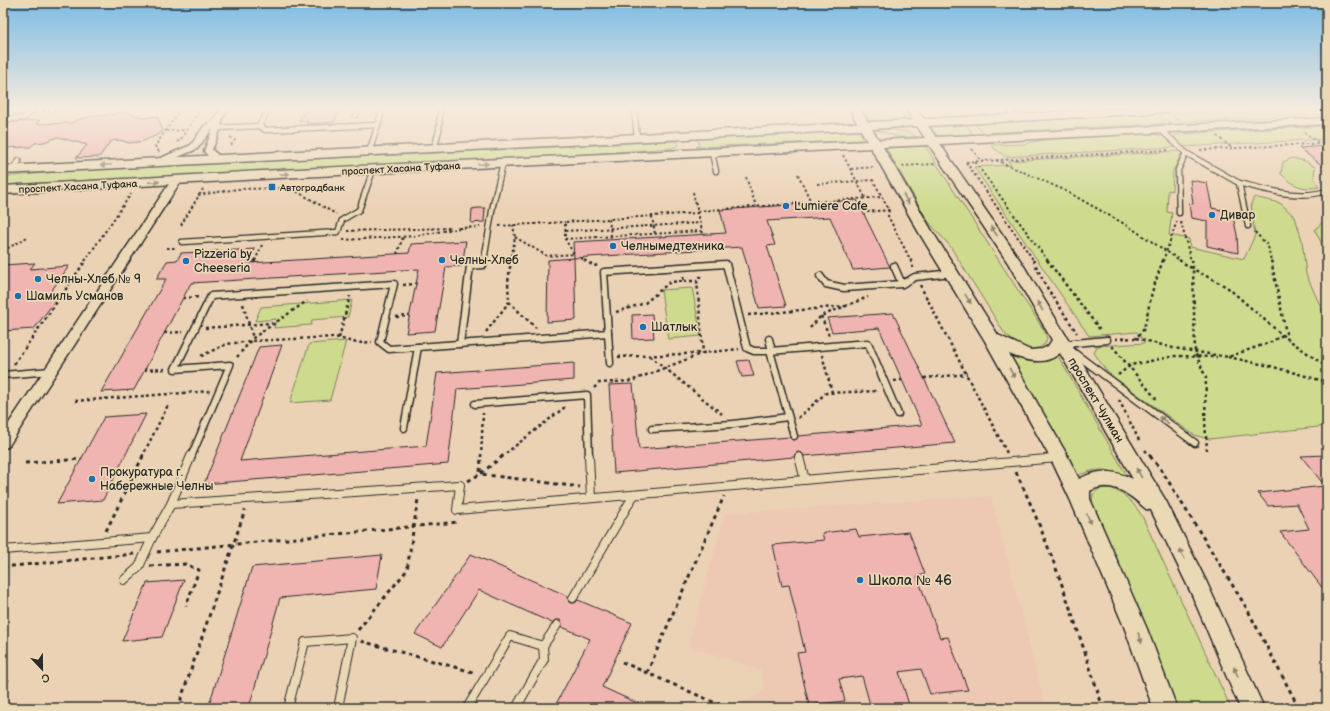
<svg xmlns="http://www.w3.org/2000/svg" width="1330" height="711" viewBox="0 0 1330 711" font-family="'Balsamiq Sans',sans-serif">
  <rect width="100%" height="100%" fill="#ecd2b5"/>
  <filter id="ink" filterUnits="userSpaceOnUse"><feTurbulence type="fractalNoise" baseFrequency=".025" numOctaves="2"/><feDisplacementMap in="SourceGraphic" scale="8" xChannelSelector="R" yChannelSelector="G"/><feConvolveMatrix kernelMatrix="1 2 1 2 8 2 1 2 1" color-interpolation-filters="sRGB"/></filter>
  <g filter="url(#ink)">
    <polygon fill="#edc9b4" points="991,496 1046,708 739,708 740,705 764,690 761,671 688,646 725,513"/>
    <g fill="#cedb8e" stroke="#7c835c">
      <polygon points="863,109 900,109 908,120 871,121"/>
      <polygon points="1251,109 1327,109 1327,114 1182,122 1177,120 1172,115 1175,113"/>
      <polygon points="1160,114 1161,117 1172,123 983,133 975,124"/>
      <polygon points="966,124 973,134 934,136 927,127"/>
      <polygon points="1327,126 1327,139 1182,147 1174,137 1179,134"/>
      <polygon points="887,129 908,132 917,137 898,137 876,130"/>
      <polygon points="859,130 864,140 696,147 699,145 699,142 693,137"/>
      <path d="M 1151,133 L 1165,137 L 1176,147 L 1005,157 C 1001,152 996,151 991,145 L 1024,144 L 1047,139 Z"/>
      <polygon points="674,141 678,142 679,145 672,148 556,156 3,185 3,177 66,171"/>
      <polygon points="925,146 1045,332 1047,339 1045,344 1039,348 1030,349 1019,346 1005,334 950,246 928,221 886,148"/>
      <polygon points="1180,151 1182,152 1173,171 1172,191 1168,190 1167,212 1172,213 1169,235 1189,239 1190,247 1244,259 1255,235 1251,204 1254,197 1280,203 1295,217 1302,240 1306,274 1327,321 1327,426 1209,439 1194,435 1108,373 1094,353 1097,346 1145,343 1137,332 1089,336 974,167 1011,165 1008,161"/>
      <path d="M 1292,158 L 1305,161 L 1315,167 L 1314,178 L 1319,187 C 1301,190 1295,186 1281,174 L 1283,162 Z"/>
      <polygon points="1327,217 1327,255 1315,230"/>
      <polygon points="692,288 701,336 668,339 661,290"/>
      <polygon points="352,300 348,317 312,320 311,325 274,328 276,319 255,321 261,307"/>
      <polygon points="346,341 330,400 290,403 309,344"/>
      <path d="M 1011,356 C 1027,362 1043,365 1058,356 L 1127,476 C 1107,469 1097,467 1077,476 L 1059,440 Z"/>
      <path d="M 1110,488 C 1125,494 1133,502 1142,516 L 1231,708 L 1175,708 L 1105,539 L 1092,504 L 1093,494 L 1099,489 Z"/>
    </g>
    <g fill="#f0b4b1" stroke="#2b2b2b">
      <polygon points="306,109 341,109 334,122 306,124 308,120 299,121"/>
      <polygon points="128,111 130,114 145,118 157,116 163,131 157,135 144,141 129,143 120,140 111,141 99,157 76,158 87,145 58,137 44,142 35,143 30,147 3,148 3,123 40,120 36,124 72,123 77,120 101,114 102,116"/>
      <polygon points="1327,146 1327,169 1299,148"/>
      <polygon points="1190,180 1207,183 1212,208 1232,212 1237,235 1238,253 1207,246 1207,221 1191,218 1189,203 1193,204"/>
      <polygon points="857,200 890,267 853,270 830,217 767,221 775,245 767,246 786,306 759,308 742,247 574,258 576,320 547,322 548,260 574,258 573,242 726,233 720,210"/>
      <polygon points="478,208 485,208 484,222 471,223 472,209"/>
      <polygon points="466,241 462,266 446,267 435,331 406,333 419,269 191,283 134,390 101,392 166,279 156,279 167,261 177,260 181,253 255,249 248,263 409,253 411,244"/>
      <polygon points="35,263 30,269 69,266 49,294 61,293 34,329 3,331 3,265"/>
      <polygon points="893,313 955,443 804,456 802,453 798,452 795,454 794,457 614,473 609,385 633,384 639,449 790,437 791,439 795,440 798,436 922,425 879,328 832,332 827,318"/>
      <polygon points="652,314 654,338 633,339 632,315"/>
      <polygon points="282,345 240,461 426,446 437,373 574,363 574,380 457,389 448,464 204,484 259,347"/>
      <polygon points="749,360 754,376 742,377 737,361"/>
      <polygon points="146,414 103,500 57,504 104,417"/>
      <polygon points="1327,455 1327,594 1280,532 1309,529 1297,504 1268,506 1258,493 1325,486 1301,456"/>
      <polygon points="856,529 859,537 909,532 925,574 917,576 940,638 948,637 968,690 930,694 921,669 899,672 910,708 871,708 862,676 839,679 845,701 809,705 797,653 805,652 789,585 782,586 773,545 824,540 822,533"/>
      <polygon points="471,554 568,596 568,600 571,603 575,603 578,600 632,623 602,687 648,708 554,708 590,639 562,627 562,623 560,620 555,620 552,623 479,590 442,647 415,634"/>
      <polygon points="382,555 376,589 280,598 249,708 208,708 252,567"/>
      <polygon points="184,580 162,637 122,641 147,583"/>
    </g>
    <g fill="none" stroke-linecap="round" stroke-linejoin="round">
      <defs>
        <g id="lane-far2">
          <polyline points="269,109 259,126 265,130 378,125"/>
          <polyline points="634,109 637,138"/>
          <polyline points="1008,109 1017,118"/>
          <polyline points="356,115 358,109"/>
          <polyline points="3,119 24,118 34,109"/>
          <polyline points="218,128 259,126"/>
          <polyline points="1161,130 1186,153 1239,183 1248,226"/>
          <polyline points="434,149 439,130 440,111"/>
          <polyline points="369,152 383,109"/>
          <polyline points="712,153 716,171"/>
          <polyline points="12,170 19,161"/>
          <path d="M 1239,183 C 1268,190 1298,200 1327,191"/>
          <polyline points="1179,213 1178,170 1186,153"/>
          <polyline points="182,242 338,232 342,220 359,210 373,170"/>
          <polyline points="484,261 493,205 503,163"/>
        </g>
        <g id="lane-far1">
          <polyline points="894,266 902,284"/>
          <polyline points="820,276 826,284 844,288 902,284 915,277 952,273"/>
          <polyline points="769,339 772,351"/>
          <polyline points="460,344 470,266 483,265 484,260"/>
          <polyline points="1064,344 1107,340"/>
          <polyline points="418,347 608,333"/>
          <polyline points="770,351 794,436"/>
          <polyline points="1073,352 1195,443"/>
          <polyline points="610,363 604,272 726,264 747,348 754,351 770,351 868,343 898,414"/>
          <polyline points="3,375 51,371"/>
          <polyline points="475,404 587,395 589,457"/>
          <polyline points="652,429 733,424 788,417"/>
          <polyline points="191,457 230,365 175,369 211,296 394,284 380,342 389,349 418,347 404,428"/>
        </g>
        <g id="lane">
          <polyline points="589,456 591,498"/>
          <polyline points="799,457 805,480"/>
          <polyline points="171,504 191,456"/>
          <polyline points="3,550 152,538 171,504 460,485 457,510 1058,458"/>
          <polyline points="124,580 139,567 152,538"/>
          <polyline points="573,598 634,495"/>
          <polyline points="543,646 557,625"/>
          <polyline points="288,708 305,642 352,638 338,708"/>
          <polyline points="467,708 510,636 543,646 544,659 516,708"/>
        </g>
        <g id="street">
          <path d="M 220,109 L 228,109 L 222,120 L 221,128 L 212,150 L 223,159 L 222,161 C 215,163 208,157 204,151 L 213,128 L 197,149 L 162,164 L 156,164 L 155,162 L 156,160 L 191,145 L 204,126 L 215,119 Z"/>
          <polygon points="176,178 181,181 8,447 3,448 3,432 171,181"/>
        </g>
        <path id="secondary" d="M 850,109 L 860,109 L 868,122 L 913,120 L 906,109 L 916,109 L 924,119 L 1114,109 L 1173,109 L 1168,112 L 928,126 L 936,137 L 1327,118 L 1327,124 L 940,144 L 1022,263 L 1166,501 L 1207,583 L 1264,708 L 1240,708 L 1192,595 L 1151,510 L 1146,509 C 1130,495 1112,479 1090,491 L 1090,499 L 1147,629 L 1177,708 L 1153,708 L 1125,629 L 1070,499 L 1052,461 L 985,341 L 918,231 L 871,148 L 279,178 L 3,194 L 3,186 L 279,170 L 867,141 L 861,130 L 3,174 L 3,166 L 857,123 ZM 917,126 L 925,138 L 879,140 L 872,129 ZM 929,145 L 1008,263 L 1052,340 L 1048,346 L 1042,349 L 1030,350 L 998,335 L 932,231 L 883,147 ZM 1060,353 L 1133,479 C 1114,470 1098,469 1079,479 L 1066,453 L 1009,354 C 1026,361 1045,366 1060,353 Z"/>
      </defs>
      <use href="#lane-far2" stroke="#2b2b2b" stroke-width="7"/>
      <use href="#lane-far1" stroke="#2b2b2b" stroke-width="9"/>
      <use href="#lane" stroke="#2b2b2b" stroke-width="10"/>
      <use href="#street" stroke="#2b2b2b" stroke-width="3"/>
      <use href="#secondary" stroke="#2b2b2b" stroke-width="3"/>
      <g stroke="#2b2b2b" stroke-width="2" stroke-dasharray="2.5 2.5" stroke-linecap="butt">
        <polyline points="158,109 168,111 201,109"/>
        <polyline points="794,109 795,112 827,109"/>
        <polyline points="43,111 94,109"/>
        <polyline points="166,131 187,130"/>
        <polyline points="1304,132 1319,143"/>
        <polyline points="1217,136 1232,148"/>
        <polyline points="230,137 235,140 230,147"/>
        <polyline points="177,142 180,140 201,109"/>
        <polyline points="972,149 981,161"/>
        <polyline points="1200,150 1327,143"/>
        <polyline points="159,152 155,146 180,110"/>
        <polyline points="843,155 866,199"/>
        <polyline points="996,160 1064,190 1128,226 1181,261"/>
        <polyline points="966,162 1034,261"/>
        <polyline points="966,162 1169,150"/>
        <polyline points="975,162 1048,261"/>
        <polyline points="902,166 935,164"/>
        <polyline points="851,169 873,167"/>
        <polyline points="798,174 811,202"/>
        <polyline points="746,177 756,206"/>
        <polyline points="817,184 873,180 889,210 888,216 911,261"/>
        <polyline points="693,192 703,234"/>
        <polyline points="198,195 238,189 291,188 336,214"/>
        <polyline points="698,211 882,197"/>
        <polyline points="867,212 889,210"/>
        <polyline points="698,213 565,222 565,239 702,231"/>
        <polyline points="652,216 655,234"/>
        <polyline points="609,219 611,236"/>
        <polyline points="1181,222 1191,261"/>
        <polyline points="181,225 203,189"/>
        <polyline points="499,226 565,222"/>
        <polyline points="459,228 480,227"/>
        <polyline points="347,231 450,228"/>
        <polyline points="565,231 700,223"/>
        <polyline points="1255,232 1268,246 1271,261"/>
        <polyline points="515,237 547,256 574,254 565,239"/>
        <polyline points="343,240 415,236 460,228"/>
        <polyline points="167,248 176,248"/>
        <polyline points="3,251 29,236"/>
        <polyline points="397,254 403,237"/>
        <polyline points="581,258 586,261"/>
        <polyline points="85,261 131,194"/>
        <polyline points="255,261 262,245"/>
        <polyline points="511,261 515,237 513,225"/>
        <polyline points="1163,261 1177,221"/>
      </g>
      <g stroke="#2b2b2b" stroke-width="2.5" stroke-dasharray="3 3" stroke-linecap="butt">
        <polyline points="511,260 508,282 509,302 536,328"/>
        <polyline points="584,260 594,266 598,265"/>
        <polyline points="911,260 913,268"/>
        <polyline points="1033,260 1046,286 1077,333"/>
        <polyline points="1047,260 1101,331"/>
        <polyline points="1179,260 1193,269 1195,352 1206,378 1205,422 1207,450"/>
        <polyline points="1191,260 1193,269 1227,287 1282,335 1327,367"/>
        <polyline points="254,263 255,260"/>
        <polyline points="684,281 697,281"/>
        <polyline points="403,285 416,284"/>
        <polyline points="920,285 1007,453"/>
        <polyline points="183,298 200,297"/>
        <polyline points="243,304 253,338"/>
        <polyline points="616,312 645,303 670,282 684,281 683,277"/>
        <polyline points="748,315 846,306"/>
        <polyline points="821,316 830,338"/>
        <polyline points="396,317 409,316"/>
        <polyline points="205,328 272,323"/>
        <polyline points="810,328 821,316 868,297"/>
        <polyline points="486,332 509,302"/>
        <polyline points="164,333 183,332"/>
        <polyline points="339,338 350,296"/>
        <polyline points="1136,338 1173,348 1228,357 1271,342 1286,333 1271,260"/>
        <polyline points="1115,339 1136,338 1144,329 1152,292 1163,260"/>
        <polyline points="1112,346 1158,401"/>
        <polyline points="822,355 832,392"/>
        <polyline points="201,356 227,344 251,341 335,337 357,343 372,342"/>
        <polyline points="650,356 722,414"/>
        <polyline points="237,357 253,338 307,301"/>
        <polyline points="618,357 703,353 739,349"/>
        <polyline points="1228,357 1270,366 1327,382"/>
        <polyline points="14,364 86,260"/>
        <polyline points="144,370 166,369"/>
        <polyline points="1118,375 1131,365 1175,356 1217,357"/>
        <polyline points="924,378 967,374"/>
        <polyline points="894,381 902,380"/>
        <polyline points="594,388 599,383 631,381 703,353 697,281 701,276"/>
        <polyline points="1119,400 1139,440"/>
        <polyline points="75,401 210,391"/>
        <polyline points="798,418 826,393 877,391"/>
        <polyline points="1145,450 1151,457"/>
        <polyline points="142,457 169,403"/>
        <polyline points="481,457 483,413"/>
        <polyline points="501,457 565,407"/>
      </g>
      <g stroke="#2b2b2b" stroke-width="3" stroke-dasharray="4 4" stroke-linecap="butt">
        <polyline points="503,456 480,474 580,487"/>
        <polyline points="1150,456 1162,471 1246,607 1299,708"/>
        <polyline points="25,463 82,459"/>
        <path d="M 1016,472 C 1052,548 1077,628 1103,708"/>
        <polyline points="468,481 480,474 481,456"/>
        <polyline points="106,531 143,456"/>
        <polyline points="157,552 458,522"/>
        <polyline points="150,566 185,564 199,570 186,606"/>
        <polyline points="3,567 134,554"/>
        <polyline points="358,630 407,570 418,499"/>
        <polyline points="361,641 476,673"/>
        <polyline points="622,662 727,708"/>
        <polyline points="647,673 724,496"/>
        <polyline points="3,690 9,677"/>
        <polyline points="178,708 245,510"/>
      </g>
      <use href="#lane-far2" stroke="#ebd9b6" stroke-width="4.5"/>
      <use href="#lane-far1" stroke="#ebd9b6" stroke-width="6"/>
      <use href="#lane" stroke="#ebd9b6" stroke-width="8"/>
      <use href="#street" fill="#ebd9b6" fill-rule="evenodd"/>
      <use href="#secondary" fill="#ebd9b6" fill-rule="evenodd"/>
    </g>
    <defs><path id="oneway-solid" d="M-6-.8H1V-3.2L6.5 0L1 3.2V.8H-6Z"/></defs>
    <g fill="#8b8270">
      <use href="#oneway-solid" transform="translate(483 164) rotate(-3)"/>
      <use href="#oneway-solid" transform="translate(106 165) rotate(177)"/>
      <use href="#oneway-solid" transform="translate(284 174) rotate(-3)"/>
      <use href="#oneway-solid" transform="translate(154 182) rotate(-3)"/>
      <use href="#oneway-solid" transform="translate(906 199) rotate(60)"/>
      <use href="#oneway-solid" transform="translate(994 231) rotate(-124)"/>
      <use href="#oneway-solid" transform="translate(968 299) rotate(58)"/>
      <use href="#oneway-solid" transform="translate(1040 306) rotate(-120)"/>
      <use href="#oneway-solid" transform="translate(1012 373) rotate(61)"/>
      <use href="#oneway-solid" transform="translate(1164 420) rotate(-144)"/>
      <use href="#oneway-solid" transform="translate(1139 473) rotate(-120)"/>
      <use href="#oneway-solid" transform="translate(1089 519) rotate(67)"/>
      <use href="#oneway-solid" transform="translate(1182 554) rotate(-117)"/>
      <use href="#oneway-solid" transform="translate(1140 638) rotate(70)"/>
      <use href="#oneway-solid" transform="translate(1236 672) rotate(-114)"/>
    </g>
  </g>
  <linearGradient id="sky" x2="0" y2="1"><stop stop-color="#7dbce4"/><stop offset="0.52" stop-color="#f6ebde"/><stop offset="1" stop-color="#f6ebde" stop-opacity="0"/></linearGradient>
  <rect width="1330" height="208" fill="url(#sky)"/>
  <g fill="#1f6fb2" stroke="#ebd9b6" stroke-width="1.5">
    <rect x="268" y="183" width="8" height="8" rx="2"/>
    <circle cx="786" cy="206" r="4"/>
    <circle cx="1212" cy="215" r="4"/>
    <circle cx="613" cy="246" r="4"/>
    <circle cx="442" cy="260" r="4"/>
    <circle cx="186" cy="261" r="4"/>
    <circle cx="38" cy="279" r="4"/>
    <circle cx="18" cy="296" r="4"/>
    <circle cx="643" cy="327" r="4"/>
    <circle cx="92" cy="479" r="4"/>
    <circle cx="860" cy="580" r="4"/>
  </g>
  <g text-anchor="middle" stroke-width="3.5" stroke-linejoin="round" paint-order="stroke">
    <g font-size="10" fill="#2b2b2b" stroke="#ebd9b6">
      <text transform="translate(401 168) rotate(-3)" y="4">проспект Хасана Туфана</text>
      <text transform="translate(78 186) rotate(-3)" y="4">проспект Хасана Туфана</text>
    </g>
    <g font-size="10" fill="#2b2b2b" stroke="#ebd9b6" text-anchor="start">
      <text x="280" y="191">Автоградбанк</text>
    </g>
    <g font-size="12" fill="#2b2b2b" stroke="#ebd9b6" text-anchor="start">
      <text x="794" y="210">Lumiere Cafe</text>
      <text x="1220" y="219">Дивар</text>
      <text x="621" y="250">Челнымедтехника</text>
      <text x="194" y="258">Pizzeria by<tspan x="194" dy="14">Cheeseria</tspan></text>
      <text x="450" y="264">Челны-Хлеб</text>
      <text x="46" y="283">Челны-Хлеб № 9</text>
      <text x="26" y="300">Шамиль Усманов</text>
      <text x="651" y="331">Шатлык</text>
      <text x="100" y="476">Прокуратура г.<tspan x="100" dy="14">Набережные Челны</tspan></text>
    </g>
    <g font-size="12" fill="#2b2b2b" stroke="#ebd9b6">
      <text transform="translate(1096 400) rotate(59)" y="4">проспект Чулман</text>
    </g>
    <g font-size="14" fill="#2b2b2b" stroke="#ebd9b6" text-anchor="start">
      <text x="868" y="585">Школа № 46</text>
    </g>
  </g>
  <rect width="1330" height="711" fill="none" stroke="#ebd9b6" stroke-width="16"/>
  <rect x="8" y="8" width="1314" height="695" fill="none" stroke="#2b2b2b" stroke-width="1.5" filter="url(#ink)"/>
  <g transform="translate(42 669) rotate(158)" stroke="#ebd9b6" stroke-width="3" paint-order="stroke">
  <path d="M0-3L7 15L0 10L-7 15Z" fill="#2b2b2b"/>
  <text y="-6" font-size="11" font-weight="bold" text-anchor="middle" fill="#2b2b2b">С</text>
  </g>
</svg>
